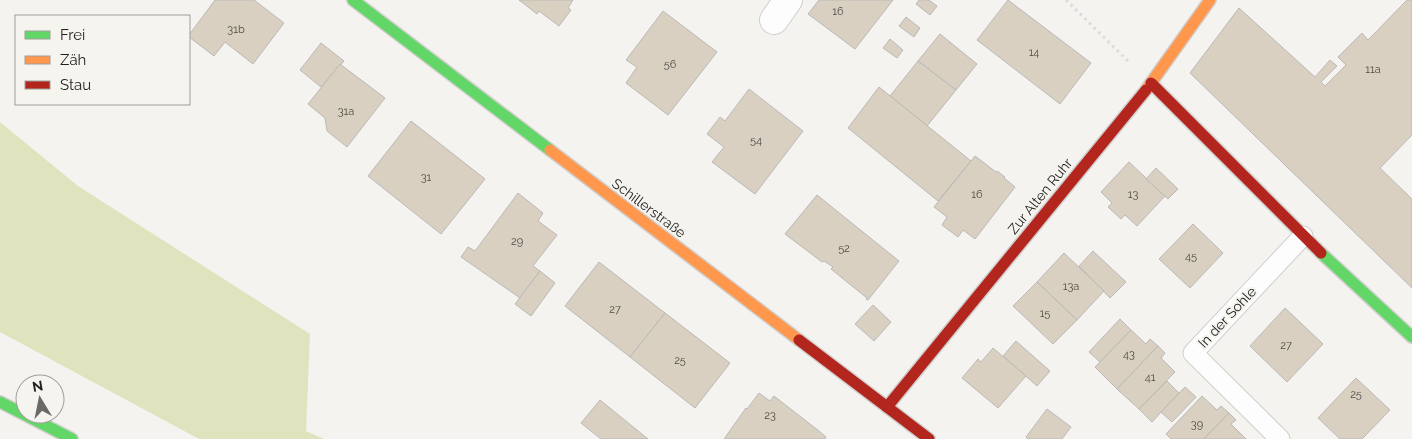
<svg xmlns="http://www.w3.org/2000/svg" width="1412" height="439" viewBox="0 0 1412 439" font-family="Raleway,sans-serif">
  <rect width="100%" height="100%" fill="#f4f3f0"/>
  <polygon fill="#dfe4be" points="0,122 78,186 310,334 306,431 324,439 199,439 0,332"/>
  <g fill="#dad0c2" stroke="#bab9b7">
    <polygon points="215,0 254,0 284,23 253,64 225,42 214,56 189,37 189,35"/>
    <polygon points="519,0 573,0 568,8 571,10 559,26 539,11 537,14"/>
    <polygon points="819,0 893,0 855,49 808,14"/>
    <polygon points="919,0 929,0 937,6 930,15 916,4"/>
    <polygon points="1008,0 1091,63 1060,104 977,40"/>
    <polygon points="1407,0 1412,0 1412,135 1380,168 1412,199 1412,288 1190,73 1239,8 1315,77 1330,60 1337,66 1321,82 1325,86 1346,65 1338,57 1362,33 1368,40"/>
    <polygon points="663,11 717,52 668,115 626,83 637,67 626,60"/>
    <polygon points="906,17 920,28 914,37 899,26"/>
    <polygon points="940,34 977,64 956,90 918,61"/>
    <polygon points="890,39 903,50 897,58 883,48"/>
    <polygon points="321,43 344,61 321,87 300,70"/>
    <polygon points="918,61 956,90 927,126 890,96"/>
    <polygon points="340,64 385,98 347,147 327,131 325,118 308,104"/>
    <polygon points="879,87 971,161 938,201 848,128"/>
    <polygon points="749,89 803,131 755,194 712,162 724,147 707,134 720,117 725,121"/>
    <polygon points="411,121 485,179 441,234 368,176"/>
    <polygon points="975,156 996,172 997,171 1005,177 1004,178 1015,187 975,239 963,230 958,237 942,225 947,217 934,207"/>
    <polygon points="1129,162 1165,196 1137,226 1125,215 1121,219 1108,207 1112,203 1101,192"/>
    <polygon points="1156,168 1178,189 1168,199 1146,179"/>
    <polygon points="518,193 543,213 538,221 557,235 533,266 540,271 520,298 461,257 468,247 475,251"/>
    <polygon points="817,195 899,261 868,300 866,299 867,298 831,269 833,267 824,261 822,262 785,234"/>
    <polygon points="1193,224 1223,253 1190,288 1159,259"/>
    <polygon points="1093,251 1126,282 1110,298 1079,266"/>
    <polygon points="1064,253 1104,291 1077,320 1037,282"/>
    <polygon points="599,262 665,313 630,357 565,306"/>
    <polygon points="540,271 555,283 531,316 515,304"/>
    <polygon points="1037,282 1077,320 1053,344 1013,306"/>
    <polygon points="873,305 891,322 874,341 855,324"/>
    <polygon points="1285,308 1323,344 1287,382 1250,346"/>
    <polygon points="665,313 730,363 695,408 630,357"/>
    <polygon points="1120,319 1131,330 1100,362 1089,352"/>
    <polygon points="1131,330 1146,344 1150,339 1158,346 1117,389 1095,367"/>
    <polygon points="1016,341 1050,371 1037,386 1003,356"/>
    <polygon points="1158,346 1165,353 1161,358 1175,372 1139,409 1117,389"/>
    <polygon points="993,348 1026,376 998,408 962,378 978,359 981,362"/>
    <polygon points="1356,378 1390,410 1362,439 1340,439 1318,418"/>
    <polygon points="1167,381 1179,393 1152,422 1139,409"/>
    <polygon points="1185,387 1196,397 1172,422 1161,412"/>
    <polygon points="759,393 770,401 774,396 819,431 826,437 825,439 724,439 746,408 747,409"/>
    <polygon points="1202,396 1217,410 1221,406 1229,413 1204,439 1171,439 1166,434"/>
    <polygon points="600,400 648,439 601,439 581,423"/>
    <polygon points="1047,409 1071,427 1062,439 1028,439 1026,437"/>
    <polygon points="1229,413 1236,420 1231,424 1246,439 1204,439"/>
  </g>
  <g fill="none" stroke-linecap="round" stroke-linejoin="round">
    <defs>
      <polyline id="lane" points="1280,439 1193,353 1303,236"/>
      <polyline id="street" points="774,20 788,0"/>
      <g id="fast">
        <polyline points="353,0 550,150"/>
        <polyline points="1321,253 1412,337"/>
        <polyline points="0,402 72,439"/>
      </g>
      <g id="slow">
        <polyline points="1146,90 1210,0"/>
        <polyline points="550,150 799,340"/>
      </g>
      <g id="jam">
        <polyline points="1151,83 1321,253"/>
        <polyline points="799,340 929,439"/>
        <polyline points="887,407 1146,90"/>
      </g>
    </defs>
    <use href="#lane" stroke="#d0cfcd" stroke-width="21"/>
    <use href="#street" stroke="#d0cfcd" stroke-width="30"/>
    <use href="#fast" stroke="#d0cfcd" stroke-width="14"/>
    <use href="#slow" stroke="#d0cfcd" stroke-width="14"/>
    <use href="#jam" stroke="#d0cfcd" stroke-width="14"/>
    <polyline stroke="#dadad9" stroke-width="3" stroke-dasharray="2.5 4" stroke-linecap="butt" points="1066,0 1128,61"/>
    <use href="#lane" stroke="#fdfdfd" stroke-width="19"/>
    <use href="#street" stroke="#fdfdfd" stroke-width="28"/>
    <use href="#fast" stroke="#63d668" stroke-width="11"/>
    <use href="#slow" stroke="#ff974d" stroke-width="11"/>
    <use href="#jam" stroke="#b3261e" stroke-width="11"/>
  </g>
  <g text-anchor="middle" stroke-width="4" stroke-linejoin="round" paint-order="stroke">
    <g font-size="11" fill="#4e4b46">
      <text x="838" y="15">16</text>
      <text x="236" y="33">31b</text>
      <text x="1034" y="56">14</text>
      <text x="670" y="68">56</text>
      <text x="1373" y="73">11a</text>
      <text x="346" y="115">31a</text>
      <text x="756" y="144">54</text>
      <text x="426" y="181">31</text>
      <text x="977" y="198">16</text>
      <text x="1133" y="198">13</text>
      <text x="517" y="245">29</text>
      <text x="844" y="252">52</text>
      <text x="1191" y="260">45</text>
      <text x="1071" y="290">13a</text>
      <text x="615" y="313">27</text>
      <text x="1045" y="317">15</text>
      <text x="1286" y="349">27</text>
      <text x="1129" y="358">43</text>
      <text x="680" y="364">25</text>
      <text x="1150" y="381">41</text>
      <text x="1356" y="398">25</text>
      <text x="770" y="419">23</text>
      <text x="1197" y="428">39</text>
    </g>
    <g font-size="14" fill="#1f1f1d" stroke="#f5f4ef">
      <text transform="translate(1040 196) rotate(-51)" y="5">Zur Alten Ruhr</text>
      <text transform="translate(649 208) rotate(37)" y="5">Schillerstraße</text>
      <text transform="translate(1227 317) rotate(-47)" y="5">In der Sohle</text>
    </g>
  </g>
  <rect x="15" y="15" width="175" height="90" fill="#f5f4ef" stroke="#9f9f9b"/>
  <rect x="25" y="31" width="25" height="8" fill="#63d668" stroke="#9f9f9b"/>
  <text x="60" y="40" font-size="15" fill="#1f1f1d">Frei</text>
  <rect x="25" y="56" width="25" height="8" fill="#ff974d" stroke="#9f9f9b"/>
  <text x="60" y="65" font-size="15" fill="#1f1f1d">Zäh</text>
  <rect x="25" y="81" width="25" height="8" fill="#b3261e" stroke="#9f9f9b"/>
  <text x="60" y="90" font-size="15" fill="#1f1f1d">Stau</text>
  <g transform="translate(40 399) rotate(350)"><circle r="24" fill="#f5f4ef" stroke="#9f9f9b"/>
  <path d="M0-4L9 19L0 12L-9 19Z" fill="#6a6967"/>
  <text y="-8" font-size="14" font-weight="bold" text-anchor="middle" fill="#1f1f1d">N</text>
  </g>
</svg>
